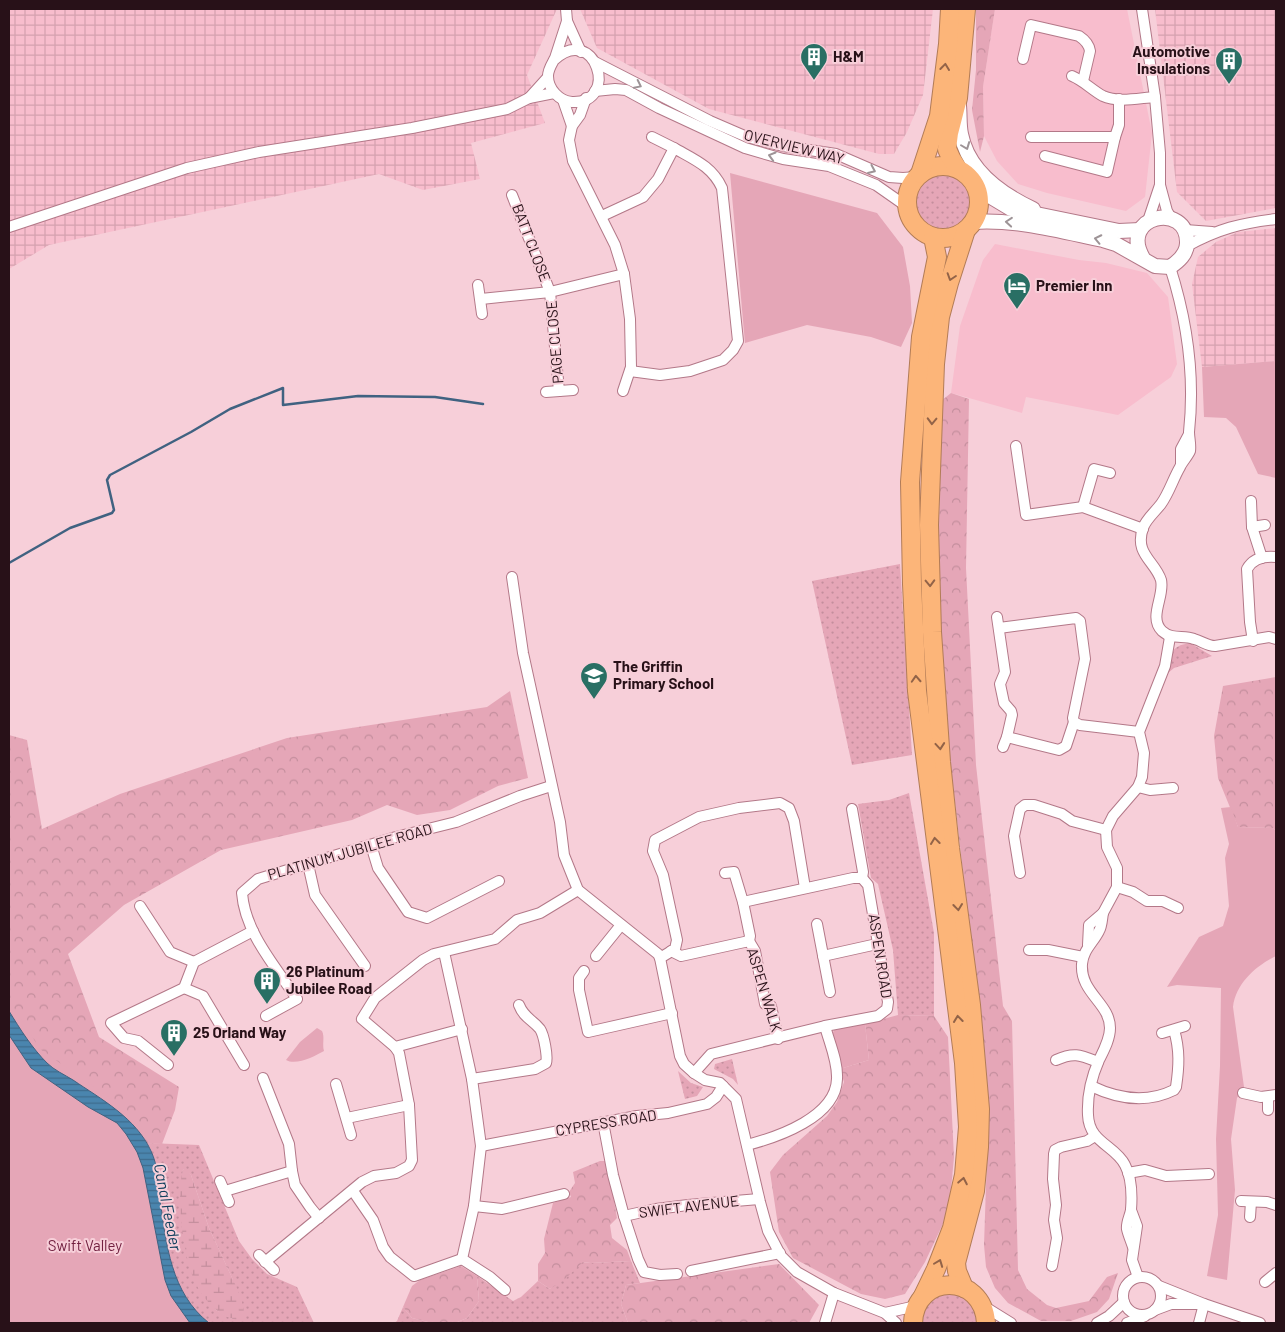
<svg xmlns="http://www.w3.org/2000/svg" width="1285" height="1332" viewBox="0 0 1285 1332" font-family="Barlow,sans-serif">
  <defs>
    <pattern id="industrial-grid" width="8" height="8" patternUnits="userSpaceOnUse" patternTransform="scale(1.25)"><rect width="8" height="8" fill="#f8bdcd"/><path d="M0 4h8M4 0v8" fill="none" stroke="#d5a1af"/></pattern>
    <pattern id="grass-dots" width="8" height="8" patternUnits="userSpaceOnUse" patternTransform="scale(1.25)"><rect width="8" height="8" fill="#e5a6b7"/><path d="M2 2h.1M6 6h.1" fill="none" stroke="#c48e9d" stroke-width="1.8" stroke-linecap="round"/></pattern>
    <pattern id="forest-crowns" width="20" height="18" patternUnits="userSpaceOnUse" patternTransform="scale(1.25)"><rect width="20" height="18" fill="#e5a6b7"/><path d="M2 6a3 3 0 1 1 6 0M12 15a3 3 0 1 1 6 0" fill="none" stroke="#c48e9d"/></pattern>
    <pattern id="wetland-marsh" width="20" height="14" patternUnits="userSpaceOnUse" patternTransform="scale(1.25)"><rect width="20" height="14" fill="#e5a6b7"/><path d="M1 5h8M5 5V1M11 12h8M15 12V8" fill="none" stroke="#c48e9d"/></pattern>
    <pattern id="water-rules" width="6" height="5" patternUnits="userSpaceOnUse" patternTransform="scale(1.25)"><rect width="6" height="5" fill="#4a85ae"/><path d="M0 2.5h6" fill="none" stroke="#3e6b8d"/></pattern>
  </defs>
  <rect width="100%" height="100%" fill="#f7cfd9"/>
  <g fill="#f8bdcd">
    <polygon points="995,9 1127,9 1152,133 1145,197 1126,211 1047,193 1018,184 997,161 984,136 983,87"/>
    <polygon points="995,244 1079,260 1106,263 1147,273 1168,297 1177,364 1171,377 1118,415 1026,397 1022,413 951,393 960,326 983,260"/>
  </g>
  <g fill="url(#industrial-grid)">
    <polygon points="9,9 559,9 557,9 527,75 545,123 471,143 480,179 423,190 379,174 49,245 9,269"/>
    <polygon points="580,9 933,9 923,95 907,132 894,154 879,154 709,109 597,48"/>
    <polygon points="1155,9 1276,9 1276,208 1206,221 1177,192"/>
    <polygon points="1276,228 1276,361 1202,367 1192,284 1198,257 1216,242 1238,232"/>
  </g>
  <g fill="url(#grass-dots)" fill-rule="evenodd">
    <circle cx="942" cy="203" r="30"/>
    <polygon points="900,564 912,755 852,765 812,581"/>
    <path d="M 1190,643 L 1212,656 L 1174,668 L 1168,673 C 1171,655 1169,646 1190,643 Z"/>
    <polygon points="909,793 934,933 934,1016 898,1015 893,950 878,884 871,878 858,804 889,800"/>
    <polygon points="732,1059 738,1085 733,1079 714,1069 715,1064"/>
    <polygon points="678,1071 691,1083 703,1087 697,1096 685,1099"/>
    <path d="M 147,1143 L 199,1145 L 239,1241 L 252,1259 L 267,1274 L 297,1287 L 314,1323 L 209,1323 C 172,1294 166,1246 161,1202 C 159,1182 157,1161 147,1143 ZM 183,1169 L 191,1175 L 209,1228 L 233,1280 L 232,1319 L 216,1310 L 188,1259 L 181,1212 Z"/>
    <polygon points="631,1261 640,1283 626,1285 621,1304 628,1323 455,1323 467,1318 479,1301 477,1276 513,1301 521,1297 538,1281 550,1289 582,1262 591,1263"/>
    <path d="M 952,1293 C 971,1297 974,1306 979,1323 L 922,1323 C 924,1305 933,1295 952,1293 Z"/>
    <polygon points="403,1307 412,1318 432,1323 394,1323 397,1321"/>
  </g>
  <g fill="url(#forest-crowns)">
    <polygon points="976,9 995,9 983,87 984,136 980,152 972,110 976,70"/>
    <polygon points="951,393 969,399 966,568 976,765 1003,1006 1012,1021 1018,1270 1027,1289 1047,1305 1056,1308 1089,1301 1107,1277 1118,1273 1109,1299 1097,1312 1071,1321 1041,1321 1008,1303 995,1288 986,1267 984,1245 988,1127 980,1021 947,733 938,583 941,401"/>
    <polygon points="1276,677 1276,831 1273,828 1238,827 1218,778 1214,736 1223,686"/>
    <polygon points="510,691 528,778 498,786 450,810 417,815 387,805 352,820 221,850 124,905 68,954 99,1037 179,1087 175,1110 162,1144 118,1142 9,1156 9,735 27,740 42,829 120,794 287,738 487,707"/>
    <polygon points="898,1015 934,1016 948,1037 954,1157 949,1211 925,1262 905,1294 885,1299 861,1294 793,1258 779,1232 770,1172 783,1155 827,1116 837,1102 844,1082 840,1069 869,1060 865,1024"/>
    <polygon points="600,1161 607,1161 617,1218 610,1225 612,1238 627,1250 631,1261 591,1263 583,1262 565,1279 550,1289 538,1281 538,1264 545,1253 544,1239 553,1203 571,1197 569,1192 575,1183 573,1172"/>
    <polygon points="779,1264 819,1305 809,1323 628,1323 621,1304 626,1285"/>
    <polygon points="461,1266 477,1276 479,1301 467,1318 455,1323 432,1323 412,1318 403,1307 412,1286 420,1280"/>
  </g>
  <path fill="url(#wetland-marsh)" d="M 184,1167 L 191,1175 L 209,1228 L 241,1297 L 245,1317 L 242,1320 C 222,1321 204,1300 196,1284 C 183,1260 175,1192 184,1167 Z"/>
  <g fill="#e5a6b7">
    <polygon points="730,173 877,213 903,247 910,286 912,323 901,347 871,337 807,325 745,343"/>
    <polygon points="1276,361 1276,478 1258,474 1236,427 1226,418 1204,417 1202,367"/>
    <path d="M 1231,807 L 1238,827 L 1273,828 L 1276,831 L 1276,956 C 1256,966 1236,983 1233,1007 L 1244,1087 L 1237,1098 L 1231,1139 L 1235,1190 L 1227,1280 L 1207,1276 L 1218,1215 L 1216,1139 L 1220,1066 L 1221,988 L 1177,985 L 1167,987 L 1199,937 L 1223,926 L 1229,906 L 1225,858 L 1229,844 L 1221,808 Z"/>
    <polygon points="9,1000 40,1049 124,1108 135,1138 148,1160 170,1276 200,1323 9,1323"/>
    <polygon points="865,1024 869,1060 840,1069 832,1035 834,1030"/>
    <path d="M 317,1028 L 322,1031 C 325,1037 322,1044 324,1051 C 315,1056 296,1066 286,1060 L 300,1042 Z"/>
  </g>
  <path fill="url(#water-rules)" stroke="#406281" d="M 9,1011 C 20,1029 32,1048 47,1063 C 54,1070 65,1075 73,1080 C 101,1099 136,1118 151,1151 C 158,1166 159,1183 160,1199 C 166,1244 171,1293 209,1323 L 190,1323 L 171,1296 L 165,1280 L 143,1168 L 137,1152 L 126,1134 L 117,1123 L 88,1107 L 31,1068 L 9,1035 Z"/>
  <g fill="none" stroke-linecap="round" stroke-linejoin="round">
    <polyline stroke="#406281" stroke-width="2.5" points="9,563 70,528 112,513 114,510 107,480 110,475 191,432 230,409 283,388 283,405 358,396 435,397 483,404"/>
    <defs>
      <g id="street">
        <polyline points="566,9 567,21 581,52"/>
        <polyline points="1142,9 1155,97 1160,153 1160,185 1167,211 1171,218"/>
        <path d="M 1023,59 L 1031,25 L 1079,36 C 1085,40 1089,44 1090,51 L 1083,81"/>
        <path d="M 554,60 C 595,22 621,104 572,102 C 559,101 548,89 548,76 C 548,69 552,64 555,58 C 559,46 563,33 567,21"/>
        <polyline points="595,62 710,121 747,137 783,146 836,154 889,177 903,178 916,177"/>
        <path d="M 1072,76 C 1084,81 1092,90 1103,96 C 1118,103 1139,98 1155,97"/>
        <polyline points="595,91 615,89 626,90 659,108 745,148 783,159 829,166 876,185 906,206"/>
        <polyline points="529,98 548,77"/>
        <polyline points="586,98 580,115 572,126 569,140 573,161 615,245 624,274 630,319 631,367 623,391"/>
        <polyline points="563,100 572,126"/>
        <polyline points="652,137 674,148"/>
        <polyline points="1031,137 1115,137 1119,125 1119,99"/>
        <polyline points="1045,156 1107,172 1115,137"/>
        <polyline points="512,195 550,292 559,391"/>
        <path d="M 602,216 L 643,197 L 658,179 L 674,148 C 693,159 712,166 722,188 L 738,341 L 733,350 L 723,360 L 690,371 L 660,375 L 630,371"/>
        <polyline points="1148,221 1160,185"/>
        <polyline points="9,227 187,168 259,152 412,128 507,109 529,98 554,93"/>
        <polyline points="1185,230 1212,232"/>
        <path d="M 1187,246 C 1218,229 1241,223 1276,219"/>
        <path d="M 1170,267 C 1187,320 1195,377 1189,432 C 1189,438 1191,445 1190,451 C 1188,456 1182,462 1180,467 C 1173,479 1169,493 1161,504 C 1155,512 1146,519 1143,528 C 1134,554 1155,561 1161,580 C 1165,596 1148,617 1162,631 C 1172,640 1183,635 1194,639 C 1202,641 1207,646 1215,646 L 1269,637 L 1276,639"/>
        <polyline points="478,285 482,314"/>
        <polyline points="481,299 550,292 624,274"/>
        <polyline points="546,392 573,390"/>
        <polyline points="1016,446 1026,515 1083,507 1143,529"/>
        <polyline points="1181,464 1181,449 1189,434"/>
        <polyline points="1251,501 1252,527 1262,558"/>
        <polyline points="1083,507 1094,469 1110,473"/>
        <polyline points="1252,527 1265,525"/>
        <polyline points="512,577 523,653 560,822 564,855 578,890 658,954 660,958 680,1056 684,1064 694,1073 705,1080 720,1083 736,1099 760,1202 768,1231 781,1256 797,1272 834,1293 885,1313 896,1323"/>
        <polyline points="997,617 1005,672 1000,684 1004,703 1011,711 1012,715 1007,737"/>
        <polyline points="999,628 1076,618 1080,621 1085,659 1073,718 1074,722 1080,725 1139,732"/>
        <path d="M 1253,641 L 1250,622 L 1247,569 C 1253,558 1265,556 1276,557"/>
        <polyline points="1003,747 1007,737 1059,750 1066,746 1074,722"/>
        <polyline points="1138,787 1150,790 1173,788"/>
        <polyline points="852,809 863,872 862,878"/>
        <polyline points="371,845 378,868 408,912 427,918 499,881"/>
        <polyline points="308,864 315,895 365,966"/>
        <polyline points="725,873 734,872 743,902"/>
        <polyline points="1020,873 1014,836 1020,809 1025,805 1034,805 1062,814 1072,821 1106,830"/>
        <polyline points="1117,887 1133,892 1147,901 1163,901 1178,908"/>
        <polyline points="140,906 170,952 194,962"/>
        <path d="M 1103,913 C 1102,918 1102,926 1099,931 C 1093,943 1083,950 1082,964 C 1080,993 1110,1003 1110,1028 C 1110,1039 1104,1050 1099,1060 C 1092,1076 1087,1097 1088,1115 C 1089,1143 1115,1145 1125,1165 C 1132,1178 1132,1197 1131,1210 C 1130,1216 1126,1223 1127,1229 C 1128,1234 1131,1241 1133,1247"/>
        <polyline points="817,924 830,992"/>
        <polyline points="749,941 755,951 765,1004 771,1006 778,1039"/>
        <polyline points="1088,945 1089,925 1103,913 1117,887 1117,868 1107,847 1106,830 1113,816 1138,787 1142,777 1144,753 1139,732 1165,666 1170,637"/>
        <polyline points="1029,950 1048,950 1083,957"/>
        <polyline points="671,951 681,956 749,941"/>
        <polyline points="444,952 472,1079 481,1146 474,1206 462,1259 490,1277 505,1290"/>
        <polyline points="596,956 621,925"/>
        <polyline points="823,956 877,944"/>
        <polyline points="660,958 675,949 677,940 663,875 653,851 655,840 699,817 739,808 780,803 789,808 794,821 805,888"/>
        <polyline points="584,971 579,978 579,990 588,1032 672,1013"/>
        <polyline points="184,988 203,996 244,1065"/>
        <path d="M 266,1016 L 297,999 C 276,967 245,933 242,893 L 258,879 L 396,837 L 456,822 L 520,796 L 551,786"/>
        <polyline points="462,1029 395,1047 362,1019 375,998 423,960 434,954 495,939 517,920 540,913 578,890"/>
        <polyline points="1162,1033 1185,1026"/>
        <path d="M 1056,1060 C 1074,1052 1080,1055 1098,1062"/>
        <polyline points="168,1065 138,1041 124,1038 111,1023 184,988 194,962 253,931"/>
        <polyline points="694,1073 711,1054 825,1026 878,1016 887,1009 888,1002 868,885 862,878 853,878 743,902 750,936 749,941"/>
        <polyline points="263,1078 289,1144 292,1171 295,1185 310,1207 319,1218"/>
        <path d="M 472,1079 L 535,1069 L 546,1063 C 548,1057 544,1035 540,1029 C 532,1019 524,1018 519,1005"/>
        <polyline points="336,1084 351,1135"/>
        <path d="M 1091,1086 C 1118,1099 1146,1104 1174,1090 L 1176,1087 C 1179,1067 1180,1050 1174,1030"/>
        <polyline points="1243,1093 1261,1097 1276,1095"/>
        <polyline points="1268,1097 1268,1110"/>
        <polyline points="347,1118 409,1105"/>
        <polyline points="603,1122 613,1175 624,1216 656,1209 688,1205 759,1199"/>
        <path d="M 747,1145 C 778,1137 836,1117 837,1079 C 838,1061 829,1042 825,1026"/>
        <polyline points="481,1146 637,1116 668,1113 707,1104 716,1097 723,1086"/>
        <polyline points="1128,1173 1145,1170 1166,1176 1209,1174"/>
        <polyline points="220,1181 229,1202"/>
        <polyline points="225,1191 292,1171"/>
        <polyline points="353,1191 373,1220 383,1247 390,1257 414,1276 462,1259"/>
        <polyline points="1241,1201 1267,1202 1276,1205"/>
        <polyline points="474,1206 502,1209 564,1194"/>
        <polyline points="1131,1210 1137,1226 1132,1260 1138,1277"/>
        <polyline points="624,1216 638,1259 644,1272 660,1275 677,1274"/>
        <polyline points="1250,1217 1251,1202"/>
        <polyline points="259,1255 274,1270"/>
        <polyline points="265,1262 362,1182 374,1176 396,1173 409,1166 412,1160 409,1105 399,1053 395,1047"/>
        <polyline points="1052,1266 1057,1238 1054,1220 1056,1205 1053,1179 1054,1154 1055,1150 1061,1147 1087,1141 1095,1136"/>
        <polyline points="691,1271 780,1253"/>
        <circle cx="1142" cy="1296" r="19"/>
        <polyline points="1265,1282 1276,1273"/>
        <polyline points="1159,1286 1204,1304 1260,1323"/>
        <polyline points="982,1305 1011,1323"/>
        <polyline points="1155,1310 1171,1304 1198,1304"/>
        <polyline points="885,1313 916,1306"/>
        <polyline points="825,1323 834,1293"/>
        <polyline points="1097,1323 1109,1316 1124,1302"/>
        <polyline points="1127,1323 1145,1316"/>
        <polyline points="1199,1323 1204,1304"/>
      </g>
      <g id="secondary">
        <path d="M 959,106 C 960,115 959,125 961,134 C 968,171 1001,194 1033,209"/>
        <polyline points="976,188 1011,209 1119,231 1140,230"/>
        <path d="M 973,222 C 1017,219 1060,231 1103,240 L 1116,244 L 1155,266 L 1170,267 C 1179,261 1187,254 1187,243 C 1188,201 1118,215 1143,258"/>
      </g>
      <g id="highway">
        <circle cx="943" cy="202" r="36"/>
        <polyline points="958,169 951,158 947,149 949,133 958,98 966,9"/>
        <polyline points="920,174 939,116 948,44 950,9"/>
        <polyline points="964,1288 957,1271 956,1263 975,1191 979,1147 980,1109 971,1005 950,848 941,762 932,632 929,525 935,364 940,317 949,283 966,230"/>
        <polyline points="923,1296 936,1269 952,1228 964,1175 968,1127 964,1063 917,691 912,584 910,482 921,337 937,257 933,237"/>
        <path d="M 913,1323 C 915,1273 983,1272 986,1323"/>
      </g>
    </defs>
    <use href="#street" stroke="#b37888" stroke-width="12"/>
    <use href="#secondary" stroke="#b37888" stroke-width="16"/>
    <use href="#highway" stroke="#b27c57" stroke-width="20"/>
    <use href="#street" stroke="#fff" stroke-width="10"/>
    <use href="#secondary" stroke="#fff" stroke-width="14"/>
    <use href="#highway" stroke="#fcb579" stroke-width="18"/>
  </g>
  <defs><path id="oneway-chevron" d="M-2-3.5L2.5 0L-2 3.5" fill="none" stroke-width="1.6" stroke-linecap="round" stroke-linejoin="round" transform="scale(1.25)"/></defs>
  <g stroke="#926348">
    <use href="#oneway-chevron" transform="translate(945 67) rotate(-83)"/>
    <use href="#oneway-chevron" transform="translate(951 277) rotate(108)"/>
    <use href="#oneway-chevron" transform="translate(932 421) rotate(92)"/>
    <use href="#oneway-chevron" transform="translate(930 583) rotate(88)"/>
    <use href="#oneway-chevron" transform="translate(916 679) rotate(-93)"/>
    <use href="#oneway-chevron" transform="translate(940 746) rotate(85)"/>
    <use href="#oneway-chevron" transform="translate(935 841) rotate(-97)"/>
    <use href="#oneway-chevron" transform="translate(958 907) rotate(83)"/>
    <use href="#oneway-chevron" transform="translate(958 1019) rotate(-97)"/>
    <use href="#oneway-chevron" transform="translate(963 1181) rotate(-79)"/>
    <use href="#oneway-chevron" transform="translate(939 1263) rotate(-69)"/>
  </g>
  <g stroke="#9e9497">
    <use href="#oneway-chevron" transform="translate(638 85) rotate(26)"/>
    <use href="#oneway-chevron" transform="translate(966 146) rotate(69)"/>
    <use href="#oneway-chevron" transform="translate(772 156) rotate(-164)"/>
    <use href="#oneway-chevron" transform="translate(872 170) rotate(24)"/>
    <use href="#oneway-chevron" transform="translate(1009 222) rotate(-175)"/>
    <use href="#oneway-chevron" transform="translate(1098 239) rotate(-168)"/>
  </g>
  <defs>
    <symbol id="building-pin" viewBox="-11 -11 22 30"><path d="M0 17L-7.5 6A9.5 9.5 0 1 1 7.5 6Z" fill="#296f64" stroke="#f7cfd9"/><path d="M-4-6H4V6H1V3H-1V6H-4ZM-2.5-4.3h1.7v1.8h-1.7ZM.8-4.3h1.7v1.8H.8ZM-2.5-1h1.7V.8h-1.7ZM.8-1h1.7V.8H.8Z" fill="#fff"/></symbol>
    <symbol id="hotel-pin" viewBox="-11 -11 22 30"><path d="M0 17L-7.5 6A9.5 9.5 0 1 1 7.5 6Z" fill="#296f64" stroke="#f7cfd9"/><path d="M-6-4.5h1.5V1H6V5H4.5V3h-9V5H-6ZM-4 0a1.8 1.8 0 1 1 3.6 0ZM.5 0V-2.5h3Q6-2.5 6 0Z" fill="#fff"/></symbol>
    <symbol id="school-pin" viewBox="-11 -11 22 30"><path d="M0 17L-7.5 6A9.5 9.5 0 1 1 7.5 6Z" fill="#296f64" stroke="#f7cfd9"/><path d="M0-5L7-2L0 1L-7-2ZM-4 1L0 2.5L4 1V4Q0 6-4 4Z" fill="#fff"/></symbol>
  </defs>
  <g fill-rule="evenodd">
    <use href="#building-pin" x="798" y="41" width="32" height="43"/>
    <use href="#building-pin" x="1213" y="45" width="32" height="43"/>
    <use href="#hotel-pin" x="1001" y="270" width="32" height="43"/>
    <use href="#school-pin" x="578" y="660" width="32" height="43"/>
    <use href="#building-pin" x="251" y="965" width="32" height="43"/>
    <use href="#building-pin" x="158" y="1017" width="32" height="43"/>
  </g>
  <g text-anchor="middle" stroke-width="4" stroke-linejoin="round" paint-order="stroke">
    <g font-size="15" font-weight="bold" fill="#281118" stroke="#f7cfd9" text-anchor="start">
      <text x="1210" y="57" text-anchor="end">Automotive<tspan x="1210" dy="17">Insulations</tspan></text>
      <text x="833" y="62">H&amp;M</text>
      <text x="1036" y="291">Premier Inn</text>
      <text x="613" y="672">The Griffin<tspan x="613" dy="17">Primary School</tspan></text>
      <text x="286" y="977">26 Platinum<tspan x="286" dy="17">Jubilee Road</tspan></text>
      <text x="193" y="1038">25 Orland Way</text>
    </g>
    <g font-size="15" fill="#281118" stroke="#f7cfd9">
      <text transform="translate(794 147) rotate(14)" y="5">OVERVIEW WAY</text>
      <text transform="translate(531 243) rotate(69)" y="5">BATT CLOSE</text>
      <text transform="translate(555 342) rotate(-95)" y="5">PAGE CLOSE</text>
      <text transform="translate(350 852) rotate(-16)" y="5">PLATINUM JUBILEE ROAD</text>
      <text transform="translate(880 956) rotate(81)" y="5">ASPEN ROAD</text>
      <text transform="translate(764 990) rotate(73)" y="5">ASPEN WALK</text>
      <text transform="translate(606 1123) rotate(-9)" y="5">CYPRESS ROAD</text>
      <text transform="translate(689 1207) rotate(-7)" y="5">SWIFT AVENUE</text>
    </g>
    <g font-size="15" fill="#722040" stroke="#f7cfd9">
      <text x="85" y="1251">Swift Valley</text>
    </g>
    <g font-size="16" font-style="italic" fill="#10405d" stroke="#f7cfd9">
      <text transform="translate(168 1207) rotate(79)" y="6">Canal Feeder</text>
    </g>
  </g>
  <rect width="1285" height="1332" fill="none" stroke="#281118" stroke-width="20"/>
</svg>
